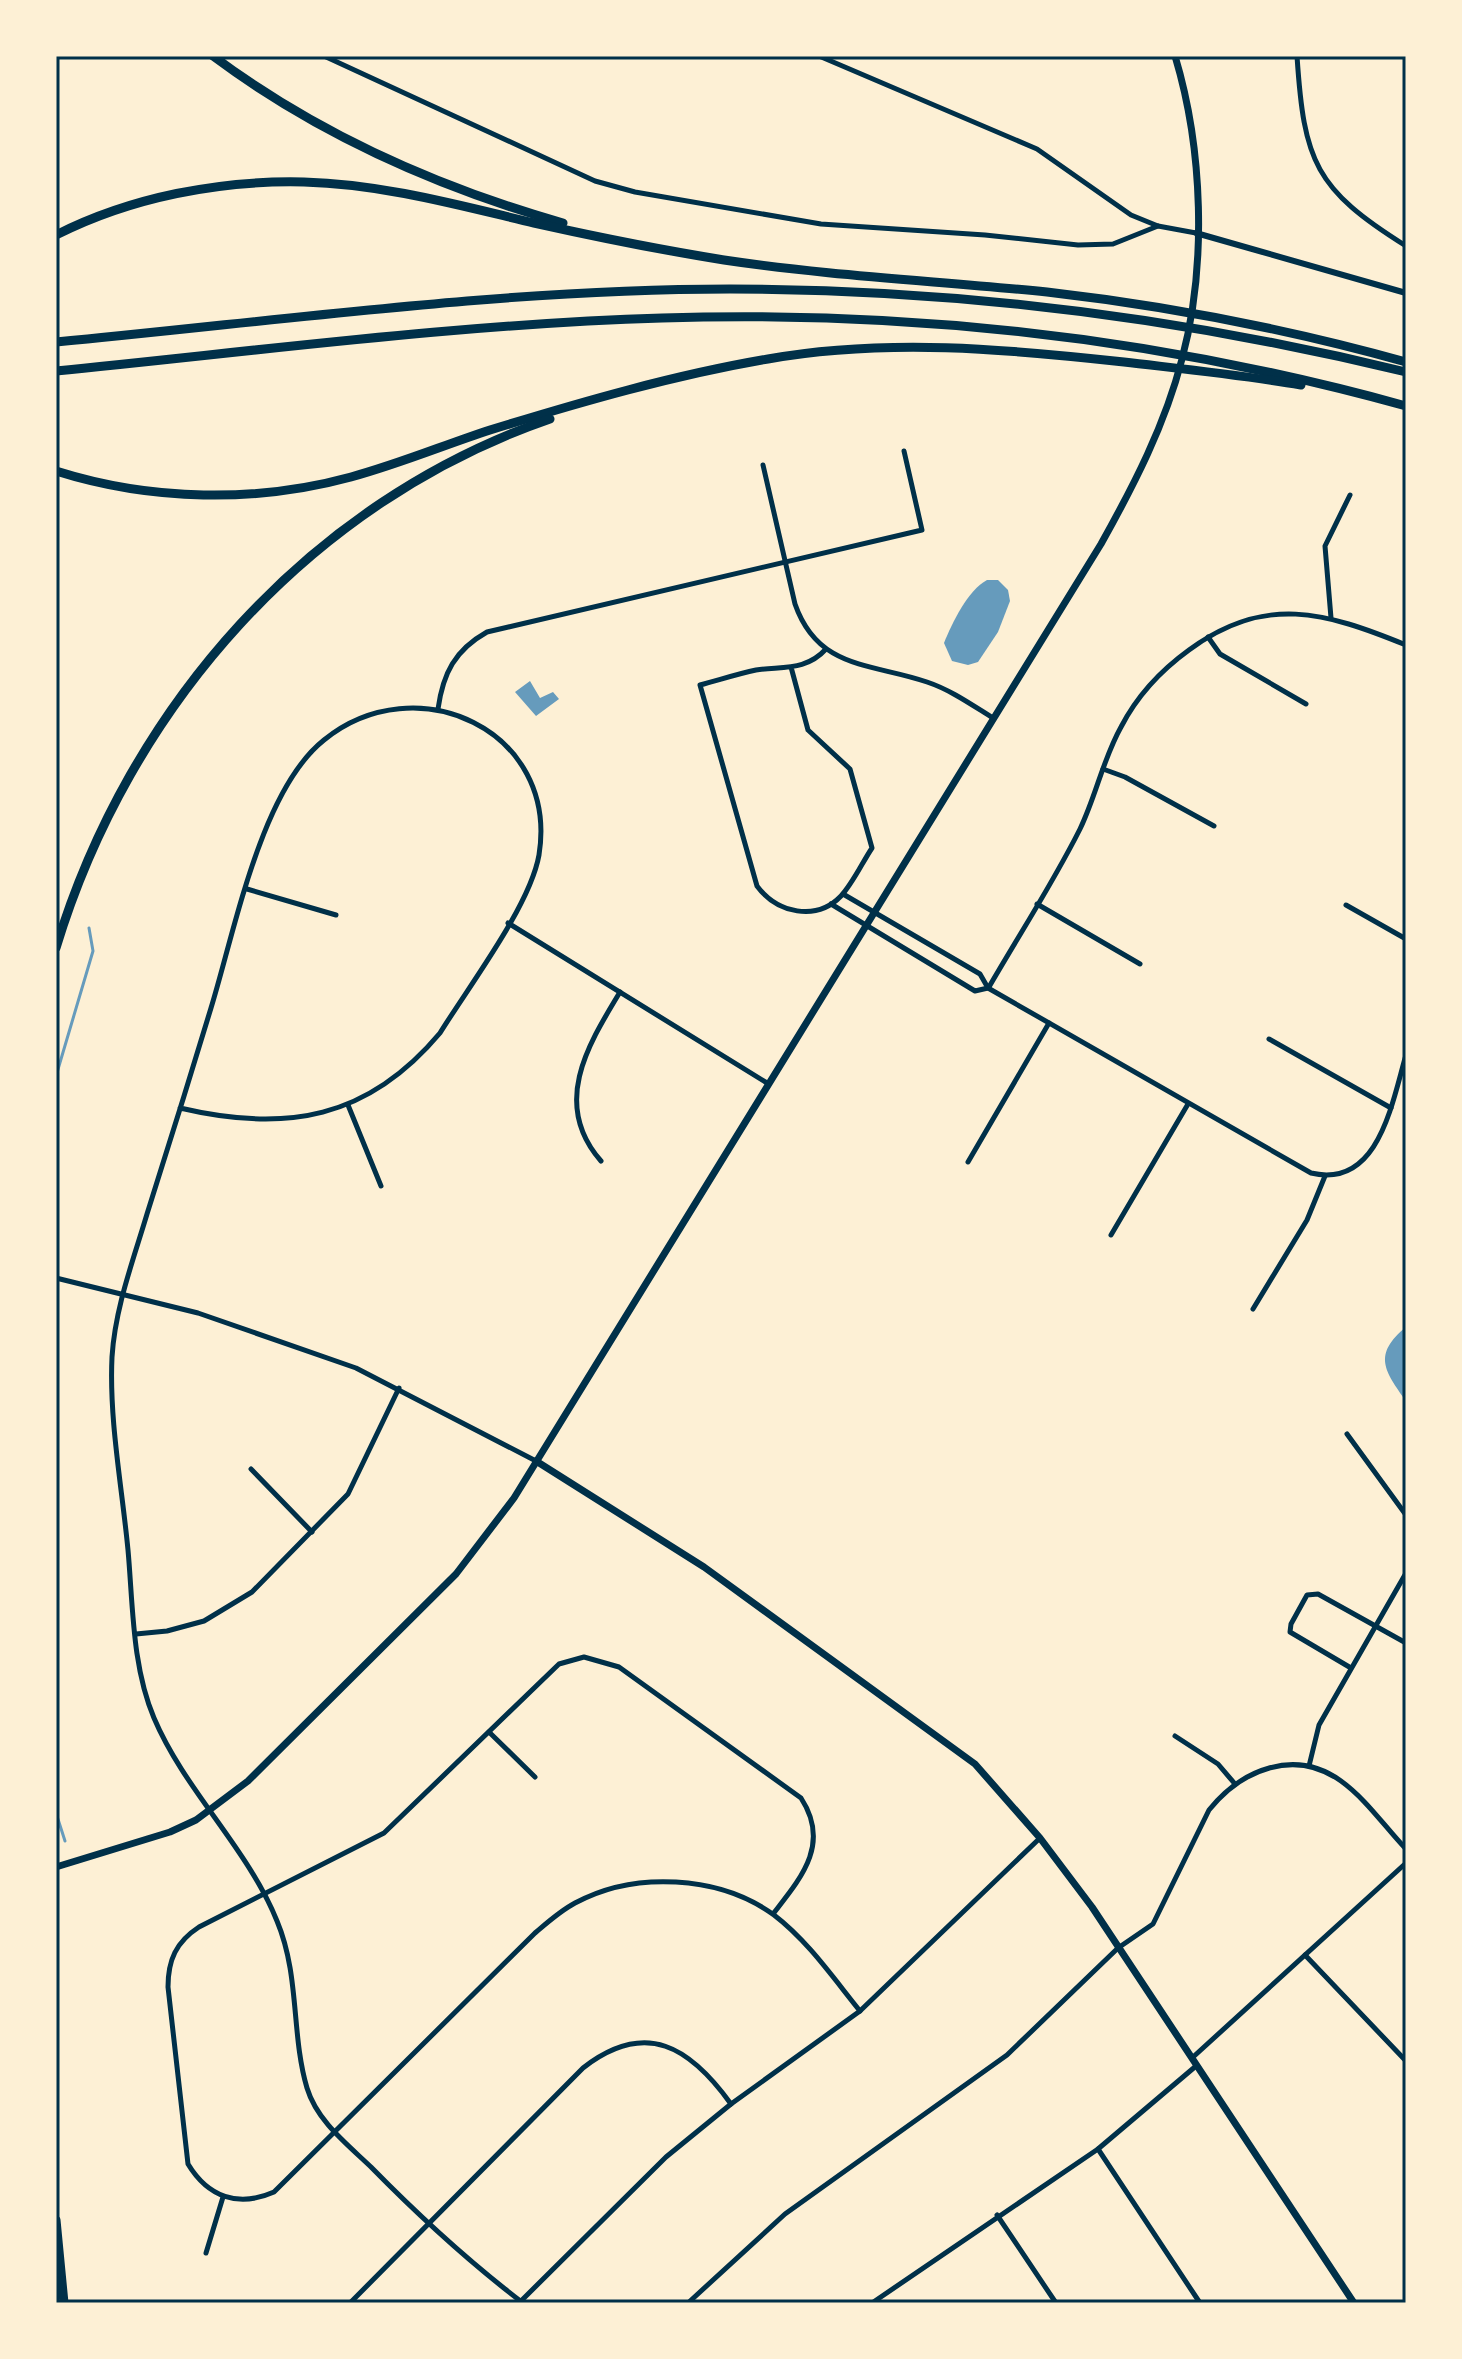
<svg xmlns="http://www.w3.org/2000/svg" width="1462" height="2359" viewBox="0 0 1462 2359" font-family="Cabin,sans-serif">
  <rect width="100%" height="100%" fill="#fdf0d5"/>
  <g fill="#669bbc">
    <path d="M 987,580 L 998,580 L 1008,590 L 1010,601 L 998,632 L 978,662 L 968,665 L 952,661 L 944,643 C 952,623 968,590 987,580 Z"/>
    <polygon points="530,681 540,698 553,692 559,699 536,716 515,692"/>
    <path d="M 1406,1327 L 1406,1401 C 1385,1371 1372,1355 1406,1327 Z"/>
  </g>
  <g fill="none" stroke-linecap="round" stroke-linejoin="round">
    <g stroke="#669bbc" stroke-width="3">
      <polyline points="56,1076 93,951 89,928"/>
      <polyline points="56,1813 65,1841"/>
    </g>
    <g stroke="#003049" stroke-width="5">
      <polyline points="324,56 595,181 635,192 821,224 985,235 1078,245 1113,244 1158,226"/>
      <polyline points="819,56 1037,149 1131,215 1158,226 1196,233"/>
      <path d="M 1297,56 C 1304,162 1315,189 1406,246"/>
      <polyline points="1399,56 1406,57"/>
      <path d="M 763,465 L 795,604 C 818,670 872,663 927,682 C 951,690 972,705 993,718"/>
      <polyline points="1331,618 1325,546 1350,495"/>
      <polyline points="1208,637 1220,654 1306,704"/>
      <path d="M 791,667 L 808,730 L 850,769 L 872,848 C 862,863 853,883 841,896 C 816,922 777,913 757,886 L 700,685 C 719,680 737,674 756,670 C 783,666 806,671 826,649"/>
      <path d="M 438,709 C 443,673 455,650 487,632 L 922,530 L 904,451"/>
      <polyline points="1103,769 1125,777 1214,826"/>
      <polyline points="247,889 336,915"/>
      <path d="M 843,894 L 980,974 L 988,988 L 1311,1173 C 1379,1189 1392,1102 1406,1055"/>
      <polyline points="831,904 975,991 988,988"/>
      <polyline points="1037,904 1140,964"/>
      <polyline points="1346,905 1406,939"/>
      <polyline points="508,923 767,1083"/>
      <path d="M 989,987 C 1019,935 1053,883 1080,829 C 1096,796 1103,759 1121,727 C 1137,696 1160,671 1189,650 C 1265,594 1325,612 1406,645"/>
      <polyline points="1269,1039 1391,1108"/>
      <polyline points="348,1105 381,1186"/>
      <path d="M 180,1108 C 286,1133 368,1119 440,1033 C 469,986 530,906 539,855 C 559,730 416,665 324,740 C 261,790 235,930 211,1008 C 190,1077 169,1145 147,1214 C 133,1261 115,1308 112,1357 C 109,1420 122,1487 128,1550 C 133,1605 132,1666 154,1718 C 185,1791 247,1847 277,1921 C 300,1976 291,2034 307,2088 C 317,2121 347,2144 371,2167 C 419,2216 468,2261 523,2303"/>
      <path d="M 601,1161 C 551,1104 588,1045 620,992"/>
      <polyline points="968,1162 1049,1023"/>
      <polyline points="1111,1235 1188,1104"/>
      <polyline points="56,1278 198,1313 356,1368 536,1461"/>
      <polyline points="1253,1309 1307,1220 1325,1176"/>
      <polyline points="1347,1434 1406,1515"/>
      <polyline points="251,1469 312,1532"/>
      <polyline points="136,1634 167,1631 204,1621 252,1592 348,1494 399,1388"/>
      <polyline points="1351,1668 1290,1632 1291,1624 1307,1595 1318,1594 1406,1643"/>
      <polyline points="489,1732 535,1777"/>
      <polyline points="1175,1736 1218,1764 1235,1784"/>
      <polyline points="1309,1766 1319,1725 1406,1573"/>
      <path d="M 773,1914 C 801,1878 831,1844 801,1798 L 619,1667 L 584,1657 L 559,1664 L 384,1833 L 199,1927 C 176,1942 168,1960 168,1987 L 188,2164 C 208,2197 238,2208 274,2192 L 535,1933 C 548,1922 560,1911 575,1903 C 634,1871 719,1875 774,1915 C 808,1941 834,1979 860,2011"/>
      <polyline points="1305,1955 1406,2061"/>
      <polyline points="1192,2058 1406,1863"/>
      <polyline points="1098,2149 1200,2303"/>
      <polyline points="997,2215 1056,2303"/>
      <polyline points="206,2253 223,2197"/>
      <polyline points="521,2301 666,2157 731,2104 860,2011 1040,1838"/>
      <path d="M 350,2303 L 583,2068 C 646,2019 690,2047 731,2104"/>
      <path d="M 688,2303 L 785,2214 L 1007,2055 L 1118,1948 L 1153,1924 L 1209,1810 C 1242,1769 1295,1748 1341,1781 C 1366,1799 1385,1827 1406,1849"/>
      <polyline points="872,2303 1098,2149 1196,2066"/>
    </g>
    <polyline stroke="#003049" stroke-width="6" points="1196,233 1406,293"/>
    <g stroke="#003049" stroke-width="7">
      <polyline points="536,1461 704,1567 975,1764 1040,1838 1092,1907 1354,2303"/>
      <path d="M 56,1867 L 170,1832 L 196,1820 L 248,1781 L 456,1574 L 514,1498 L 1101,544 C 1134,485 1165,425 1182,359 C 1207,265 1203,149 1175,56"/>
    </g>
    <g stroke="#003049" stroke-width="9">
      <path d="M 213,56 C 319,135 437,187 563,223"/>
      <path d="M 56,235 C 131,197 220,180 304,182 C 382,184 458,205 534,223 C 597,237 661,250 724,260 C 831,276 939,281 1047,292 C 1169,306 1288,329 1406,362"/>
      <path d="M 56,342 C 279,321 505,289 730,289 C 958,289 1184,318 1406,372"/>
      <path d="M 56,371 C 257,351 460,324 662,318 C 913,310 1164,339 1406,406"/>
      <path d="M 56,471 C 151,501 256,503 351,477 C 399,464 444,445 490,430 C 581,402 674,375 768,359 C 886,338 1006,349 1124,362 C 1183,369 1242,375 1301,385"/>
      <path d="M 56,948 C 129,707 309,502 550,419"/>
      <polyline points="56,2220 64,2303"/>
    </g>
  </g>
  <rect width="1462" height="2359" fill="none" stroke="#fdf0d5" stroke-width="116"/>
  <rect x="58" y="58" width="1346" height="2243" fill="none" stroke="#003049" stroke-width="3"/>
</svg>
